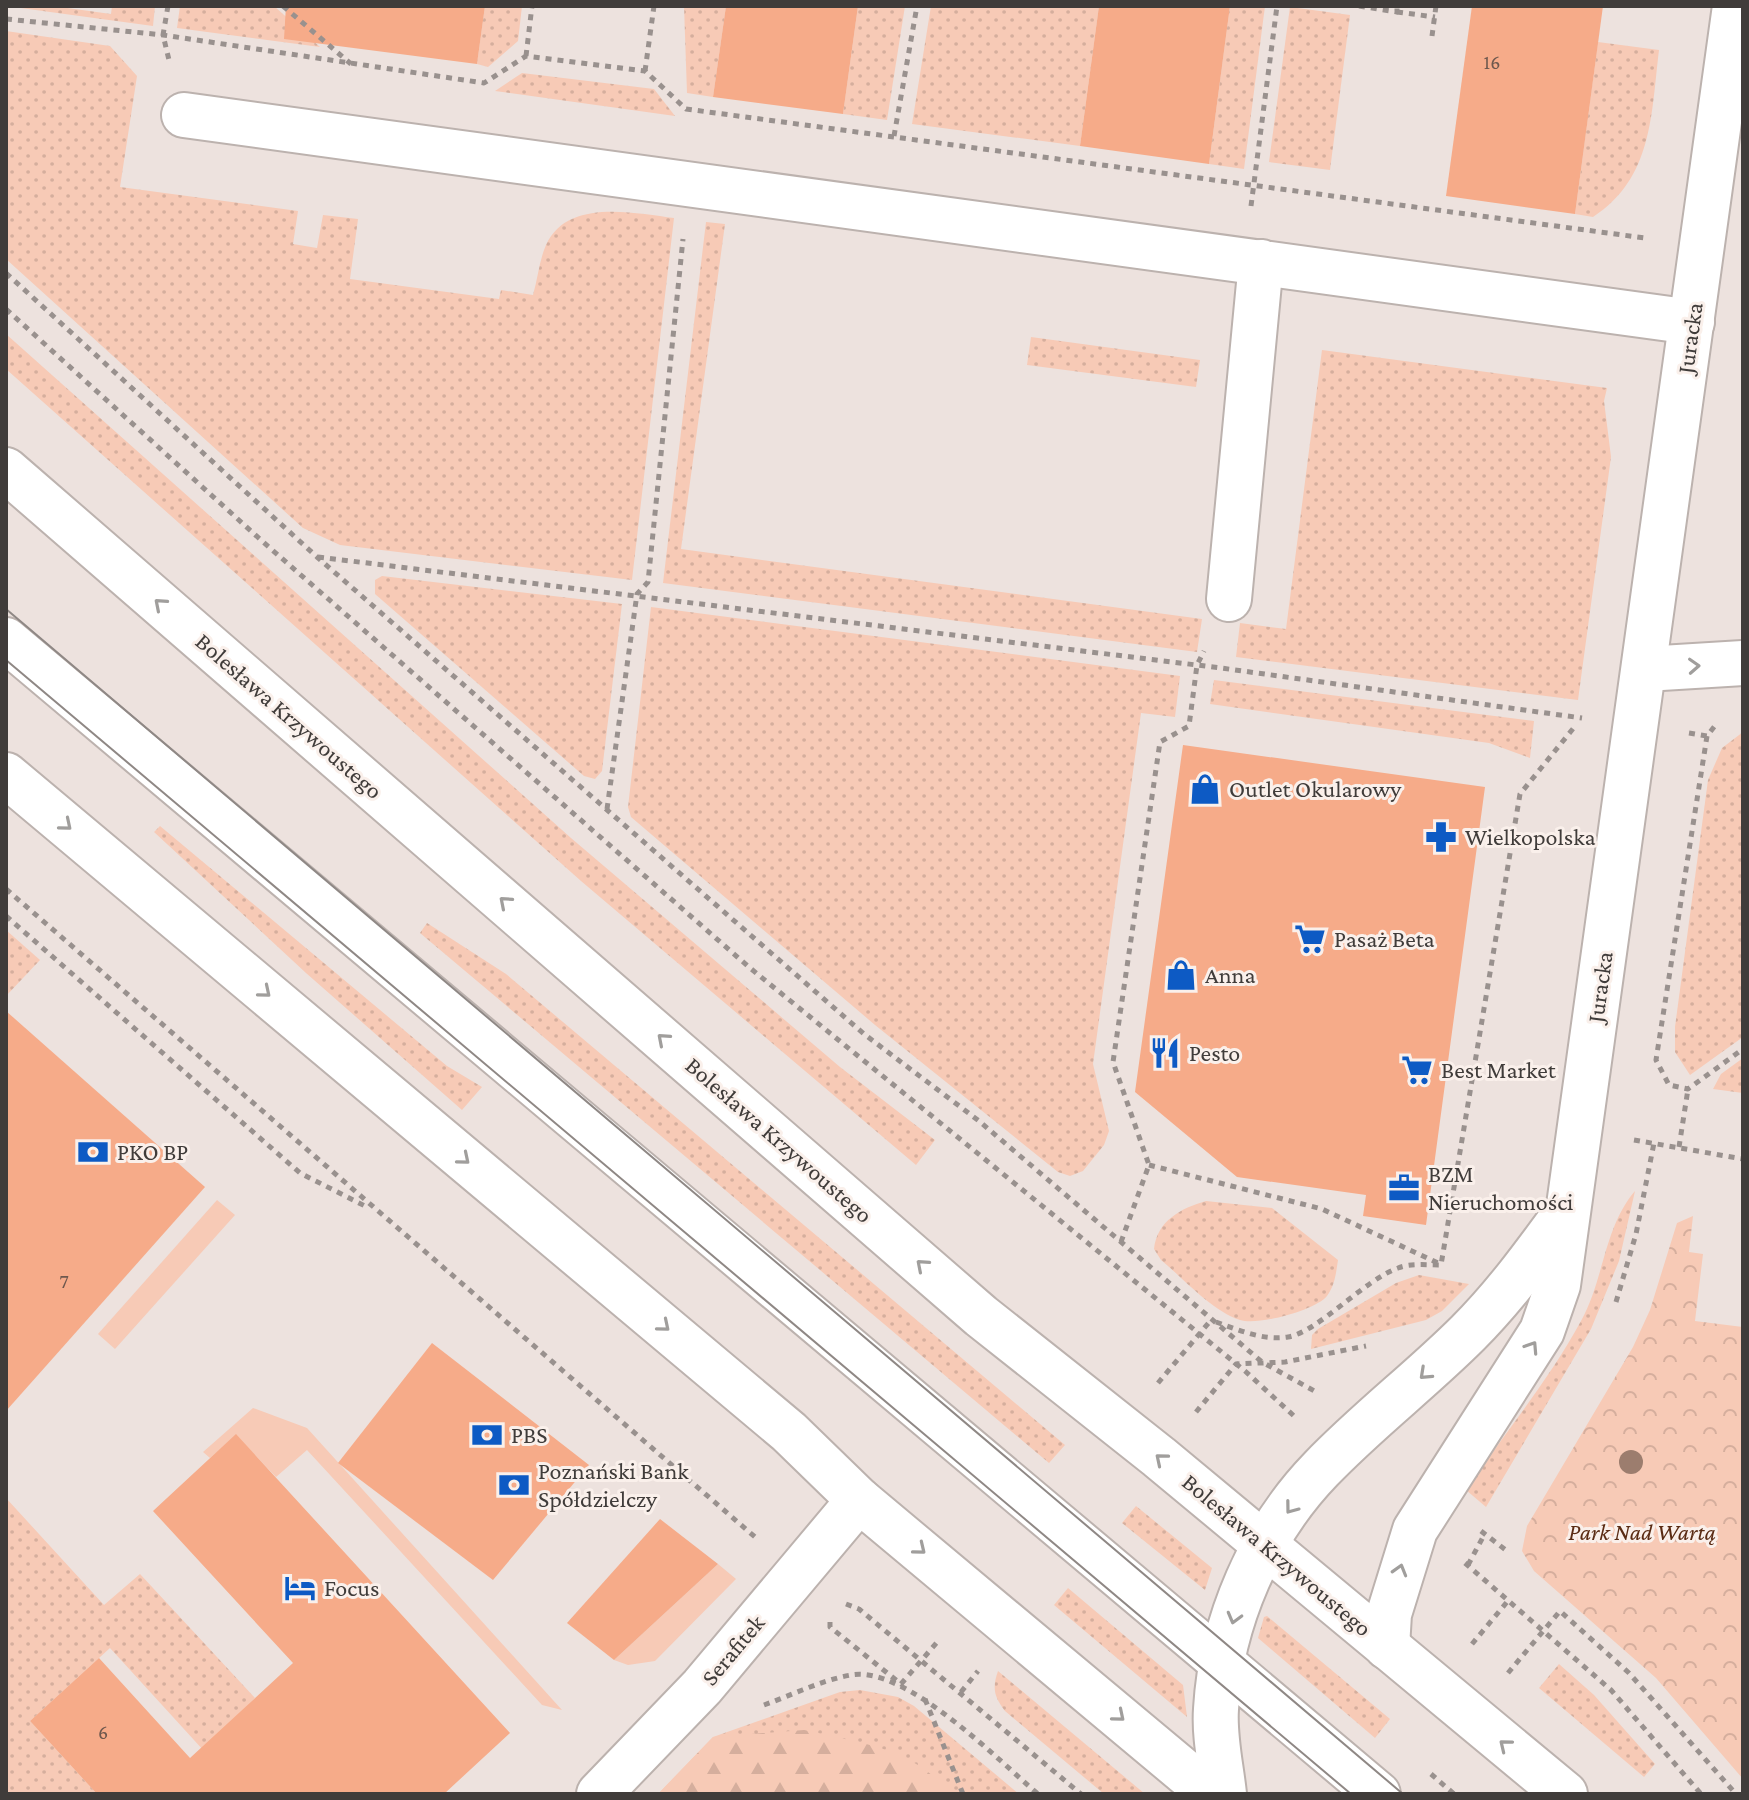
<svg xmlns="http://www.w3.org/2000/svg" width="1749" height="1800" viewBox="0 0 1749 1800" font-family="'Crimson Pro',serif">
  <defs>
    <pattern id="grass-dots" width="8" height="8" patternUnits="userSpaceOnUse" patternTransform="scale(2)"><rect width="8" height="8" fill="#f7cab6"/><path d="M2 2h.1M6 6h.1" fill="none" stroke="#d5ae9d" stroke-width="1.8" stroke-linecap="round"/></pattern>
    <pattern id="forest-firs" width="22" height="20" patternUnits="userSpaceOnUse" patternTransform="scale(2)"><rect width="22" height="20" fill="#f7cab6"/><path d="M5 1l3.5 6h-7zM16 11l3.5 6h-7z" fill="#d5ae9d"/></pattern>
    <pattern id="park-crowns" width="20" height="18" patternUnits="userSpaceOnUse" patternTransform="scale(2)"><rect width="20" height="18" fill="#f7cab6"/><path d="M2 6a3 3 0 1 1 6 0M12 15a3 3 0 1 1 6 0" fill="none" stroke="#d5ae9d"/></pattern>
  </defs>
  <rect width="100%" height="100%" fill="#ede2de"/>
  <g fill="url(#grass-dots)">
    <polygon points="6,6 53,6 111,14 112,6 155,6 153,26"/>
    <polygon points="180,6 274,6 320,47 177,28"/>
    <polygon points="485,6 522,6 518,41 488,67 477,64"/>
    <polygon points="684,6 726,6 713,97 687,93"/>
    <polygon points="858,6 905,6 887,120 843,114"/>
    <polygon points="931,6 1099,6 1080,146 912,124"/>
    <polygon points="1230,6 1265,6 1244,169 1209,164"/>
    <polygon points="1290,7 1350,15 1330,170 1269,162"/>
    <path d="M 6,31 L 110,46 L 137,76 L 120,187 L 298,211 L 293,244 L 317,248 L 323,215 L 358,219 L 350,279 L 499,299 L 501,290 L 533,295 C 538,278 539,261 546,245 C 567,198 634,213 674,218 L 632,580 L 340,545 L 303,528 L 6,259 Z"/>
    <path d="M 1598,42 L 1659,50 C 1651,115 1653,178 1593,217 L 1575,214 Z"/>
    <polygon points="522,73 654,89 675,116 495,91"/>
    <polygon points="706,222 725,224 681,549 1202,619 1197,652 663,583"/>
    <polygon points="6,334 571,838 840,1067 935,1140 916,1165 581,881 6,369"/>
    <polygon points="1031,337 1200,360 1196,387 1027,365"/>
    <polygon points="1322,350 1607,388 1604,401 1611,457 1578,700 1236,657 1240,623 1286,629"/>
    <polygon points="382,576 622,604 602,771 595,779 584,776 375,594 375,580"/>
    <polygon points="651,607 1180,676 1175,717 1141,713 1093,1064 1109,1131 1104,1145 1083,1171 1070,1176 1058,1172 875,1025 631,817 628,807"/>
    <polygon points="1214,680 1534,721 1530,758 1489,743 1210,704"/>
    <polygon points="1743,732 1743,1037 1690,1075 1675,1052 1675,1027 1708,780 1722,748"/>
    <polygon points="160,826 447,1066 482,1087 462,1110 306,973 154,832"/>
    <polygon points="427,923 506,974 1065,1445 1049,1463 420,933"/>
    <polygon points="6,930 40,960 6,996"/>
    <polygon points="1743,1058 1743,1093 1713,1089 1721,1074"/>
    <path d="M 1635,1191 L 1619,1261 L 1591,1329 L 1486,1507 L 1466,1490 C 1504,1434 1549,1380 1581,1321 C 1604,1280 1604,1227 1635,1191 Z"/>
    <path d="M 1206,1201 L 1272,1208 L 1338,1260 C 1336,1273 1335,1285 1327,1296 C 1316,1310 1258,1326 1240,1320 C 1212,1311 1184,1279 1161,1260 L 1154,1249 C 1157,1221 1181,1208 1206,1201 Z"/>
    <polygon points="1419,1275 1469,1284 1442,1311 1426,1320 1311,1349 1312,1335 1318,1329 1396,1283"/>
    <polygon points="6,1498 104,1605 140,1574 255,1698 204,1751 110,1648 30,1721 97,1794 10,1794 6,1789"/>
    <polygon points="1136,1506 1212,1568 1205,1590 1122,1523"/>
    <polygon points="1068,1588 1183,1685 1187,1717 1054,1605"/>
    <polygon points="1267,1616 1390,1719 1375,1738 1258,1638 1264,1617"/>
    <polygon points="1559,1664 1594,1695 1655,1764 1644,1777 1539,1688"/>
    <path d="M 998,1671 L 1145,1794 L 1104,1794 L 1005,1711 C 994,1697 992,1688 998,1671 Z"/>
    <polygon points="860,1690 898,1697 914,1706 1019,1794 658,1794 713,1737 840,1692"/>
  </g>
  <path fill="url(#forest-firs)" d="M 804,1730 C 860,1743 912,1747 951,1794 L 658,1794 L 713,1737 Z"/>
  <polygon fill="url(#park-crowns)" points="1693,1216 1689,1252 1703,1254 1695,1321 1743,1327 1743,1779 1656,1678 1534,1571 1522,1551 1527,1526 1633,1347 1650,1310 1677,1223"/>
  <g fill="#f7cab6">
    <polygon points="217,1200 235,1215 115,1349 98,1334"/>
    <polygon points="253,1408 307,1428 562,1710 542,1705 307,1450 276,1477 236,1435 210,1458 203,1452"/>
    <polygon points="718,1564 736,1579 655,1661 628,1665 614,1660"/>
  </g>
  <g fill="#f6ab89">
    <polygon points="286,6 485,6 477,64 284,39"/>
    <polygon points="726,6 858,6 843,114 713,97"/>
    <polygon points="1099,6 1230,6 1209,164 1080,146"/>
    <polygon points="1472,6 1603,6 1575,214 1446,196"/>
    <polygon points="1183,745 1485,787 1426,1225 1363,1216 1366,1195 1237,1177 1135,1092"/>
    <polygon points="6,1011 205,1187 6,1411"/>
    <polygon points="432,1343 589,1465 493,1580 338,1463"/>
    <polygon points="236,1434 510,1733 444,1794 97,1794 30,1721 99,1658 190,1758 293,1663 153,1511"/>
    <polygon points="660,1519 718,1564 614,1660 567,1623"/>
  </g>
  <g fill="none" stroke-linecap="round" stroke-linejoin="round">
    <defs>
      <g id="minor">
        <polyline points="184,115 1692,322"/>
        <polyline points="6,470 981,1316 1159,1457 1565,1794"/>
        <polyline points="1229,599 1261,262"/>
        <polyline points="6,640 1378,1794"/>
        <polyline points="1645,669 1743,663"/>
        <polyline points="6,775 789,1432 859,1500 1211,1794"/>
        <polyline points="1387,1647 1389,1614 1415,1530 1542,1331 1558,1285 1735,6"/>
        <polyline points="599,1794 702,1687 859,1500"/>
        <path d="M 1224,1794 C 1221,1766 1214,1737 1216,1709 C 1221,1622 1260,1532 1321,1469 C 1367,1421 1421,1380 1468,1333 C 1504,1297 1534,1256 1564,1215"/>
      </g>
    </defs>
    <use href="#minor" stroke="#bcb2ae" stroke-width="48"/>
    <g stroke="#99918e" stroke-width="5" stroke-dasharray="6 6" stroke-linecap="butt">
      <polyline points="168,6 163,35 169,60"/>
      <polyline points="283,6 351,64"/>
      <polyline points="1359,6 1397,12 1397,6"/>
      <polyline points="1397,12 1435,17"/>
      <polyline points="6,19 163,35 484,83 526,56 645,71 686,109 1645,238"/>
      <polyline points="1432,36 1436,6"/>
      <polyline points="526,56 532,6"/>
      <polyline points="645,71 654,6"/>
      <polyline points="894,136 917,6"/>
      <polyline points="1251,206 1277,6"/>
      <polyline points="6,273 317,557 864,1034 979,1121 1262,1362 1318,1393"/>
      <polyline points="6,309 262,541 750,968 1245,1371 1294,1416"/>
      <polyline points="318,557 1221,668 1582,718"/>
      <polyline points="1689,733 1707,736 1717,723"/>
      <polyline points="1707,736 1656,1060 1669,1085 1688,1089 1743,1049"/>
      <polyline points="607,809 637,594 648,582 683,239"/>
      <polyline points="6,889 755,1537"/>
      <polyline points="6,916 300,1173 365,1206"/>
      <polyline points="1634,1140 1743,1159"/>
      <polyline points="1679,1147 1688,1089"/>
      <polyline points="1149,1165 1322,1209 1440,1264"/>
      <polyline points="1121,1242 1149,1165 1113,1062 1160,742 1189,726 1197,665 1204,651"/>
      <polyline points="1616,1302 1636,1234 1654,1143"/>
      <path d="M 1216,1322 C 1239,1330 1263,1341 1288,1337 C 1318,1332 1364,1280 1398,1268 C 1410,1263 1428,1265 1441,1265 L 1520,794 L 1576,725"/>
      <polyline points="1158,1383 1211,1320"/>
      <polyline points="1196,1412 1236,1364 1285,1362 1366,1346"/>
      <polyline points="1481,1531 1507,1551"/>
      <polyline points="1465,1563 1611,1690 1701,1794"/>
      <polyline points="1468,1565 1483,1537"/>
      <polyline points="846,1604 859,1609 1081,1794"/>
      <polyline points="830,1622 830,1627 901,1684 939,1640"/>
      <polyline points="1472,1644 1507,1602"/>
      <polyline points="1508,1673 1560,1611 1629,1673 1736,1794"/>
      <polyline points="961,1692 978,1671"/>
      <polyline points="925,1699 963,1794"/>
      <path d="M 764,1705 C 792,1695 822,1680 851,1675 C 905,1665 998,1760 1038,1794"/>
      <polyline points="1431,1774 1454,1794"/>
    </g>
    <use href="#minor" stroke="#fff" stroke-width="44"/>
    <g stroke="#8f8885" stroke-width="2">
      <polyline points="6,609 1403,1794"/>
      <polyline points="6,660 1351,1794"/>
    </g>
  </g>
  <circle fill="#9c7d6e" cx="1631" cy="1462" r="12"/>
  <defs><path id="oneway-chevron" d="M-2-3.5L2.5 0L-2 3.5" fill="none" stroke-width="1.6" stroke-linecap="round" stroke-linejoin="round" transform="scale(2)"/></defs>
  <g stroke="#a09e9c">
    <use href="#oneway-chevron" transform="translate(160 604) rotate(-139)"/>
    <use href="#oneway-chevron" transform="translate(1694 666) rotate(-3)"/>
    <use href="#oneway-chevron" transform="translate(66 825) rotate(40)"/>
    <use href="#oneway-chevron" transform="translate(505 902) rotate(-139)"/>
    <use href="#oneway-chevron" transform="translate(265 992) rotate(40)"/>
    <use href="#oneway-chevron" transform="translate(663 1039) rotate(-139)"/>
    <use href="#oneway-chevron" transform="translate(464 1159) rotate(40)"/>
    <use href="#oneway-chevron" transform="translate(922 1265) rotate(-139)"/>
    <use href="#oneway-chevron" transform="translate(664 1326) rotate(40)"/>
    <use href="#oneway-chevron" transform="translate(1532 1347) rotate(-57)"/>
    <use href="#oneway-chevron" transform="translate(1425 1374) rotate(137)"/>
    <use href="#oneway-chevron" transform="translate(1161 1459) rotate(-140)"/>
    <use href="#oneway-chevron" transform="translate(1291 1508) rotate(127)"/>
    <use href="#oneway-chevron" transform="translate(920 1549) rotate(39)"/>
    <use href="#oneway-chevron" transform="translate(1400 1570) rotate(-74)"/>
    <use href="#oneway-chevron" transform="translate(1234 1618) rotate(105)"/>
    <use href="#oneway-chevron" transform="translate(1119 1716) rotate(40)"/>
    <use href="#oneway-chevron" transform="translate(1505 1745) rotate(-141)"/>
  </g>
  <defs>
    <symbol id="shop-bare" viewBox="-9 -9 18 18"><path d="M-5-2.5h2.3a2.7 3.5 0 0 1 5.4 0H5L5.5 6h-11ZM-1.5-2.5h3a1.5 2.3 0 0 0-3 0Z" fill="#0d5ac4" stroke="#faf0eb" stroke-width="2.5" paint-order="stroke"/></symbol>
    <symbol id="pharmacy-bare" viewBox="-9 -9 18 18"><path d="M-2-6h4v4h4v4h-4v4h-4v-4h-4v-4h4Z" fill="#0d5ac4" stroke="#faf0eb" stroke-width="2.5" paint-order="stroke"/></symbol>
    <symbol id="supermarket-bare" viewBox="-9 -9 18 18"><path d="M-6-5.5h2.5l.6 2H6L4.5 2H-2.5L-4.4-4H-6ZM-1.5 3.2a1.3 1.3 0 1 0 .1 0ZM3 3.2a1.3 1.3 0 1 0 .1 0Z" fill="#0d5ac4" stroke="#faf0eb" stroke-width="2.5" paint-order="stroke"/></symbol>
    <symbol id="restaurant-bare" viewBox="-9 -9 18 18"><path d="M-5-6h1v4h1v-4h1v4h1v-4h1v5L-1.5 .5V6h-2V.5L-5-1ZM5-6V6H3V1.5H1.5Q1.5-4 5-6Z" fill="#0d5ac4" stroke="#faf0eb" stroke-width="2.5" paint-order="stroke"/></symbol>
    <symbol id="bank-bare" viewBox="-9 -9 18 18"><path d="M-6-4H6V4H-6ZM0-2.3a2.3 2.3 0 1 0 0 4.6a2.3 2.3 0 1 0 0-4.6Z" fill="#0d5ac4" stroke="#faf0eb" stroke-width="2.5" paint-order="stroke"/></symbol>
    <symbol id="office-bare" viewBox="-9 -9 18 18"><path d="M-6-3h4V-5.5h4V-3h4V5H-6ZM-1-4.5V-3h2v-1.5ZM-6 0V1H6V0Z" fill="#0d5ac4" stroke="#faf0eb" stroke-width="2.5" paint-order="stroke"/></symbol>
    <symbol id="hotel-bare" viewBox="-9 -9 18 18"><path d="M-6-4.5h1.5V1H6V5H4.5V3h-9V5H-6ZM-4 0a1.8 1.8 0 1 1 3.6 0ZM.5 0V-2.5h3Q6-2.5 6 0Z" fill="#0d5ac4" stroke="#faf0eb" stroke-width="2.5" paint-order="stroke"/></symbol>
  </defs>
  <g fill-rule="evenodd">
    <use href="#shop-bare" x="1183" y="767" width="44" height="44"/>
    <use href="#pharmacy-bare" x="1419" y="815" width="44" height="44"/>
    <use href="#supermarket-bare" x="1288" y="917" width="44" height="44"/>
    <use href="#shop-bare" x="1159" y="953" width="44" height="44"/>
    <use href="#restaurant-bare" x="1143" y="1031" width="44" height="44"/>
    <use href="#supermarket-bare" x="1395" y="1048" width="44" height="44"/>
    <use href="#bank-bare" x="71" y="1130" width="44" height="44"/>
    <use href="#office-bare" x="1382" y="1166" width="44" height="44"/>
    <use href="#bank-bare" x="465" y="1413" width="44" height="44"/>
    <use href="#bank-bare" x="492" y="1463" width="44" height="44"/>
    <use href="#hotel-bare" x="278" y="1566" width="44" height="44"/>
  </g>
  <g text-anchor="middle" stroke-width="6" stroke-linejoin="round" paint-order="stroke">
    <g font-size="20" fill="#6e584e">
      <text x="1492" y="69">16</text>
      <text x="64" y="1288">7</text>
      <text x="103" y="1739">6</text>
    </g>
    <g font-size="24" fill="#403c3a" stroke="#faf0eb">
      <text transform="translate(1690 338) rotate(-82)" y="8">Juracka</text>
      <text transform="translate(289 716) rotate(41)" y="8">Bolesława Krzywoustego</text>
      <text transform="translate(1600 987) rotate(-82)" y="8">Juracka</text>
      <text transform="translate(779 1140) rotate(41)" y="8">Bolesława Krzywoustego</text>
      <text transform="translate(1277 1555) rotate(40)" y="8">Bolesława Krzywoustego</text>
      <text transform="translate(733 1650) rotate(-50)" y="8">Serafitek</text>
    </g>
    <g font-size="24" fill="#403c3a" stroke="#faf0eb" text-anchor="start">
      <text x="1229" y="797">Outlet Okularowy</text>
      <text x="1465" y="845">Wielkopolska</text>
      <text x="1334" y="947">Pasaż Beta</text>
      <text x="1205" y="983">Anna</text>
      <text x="1189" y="1061">Pesto</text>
      <text x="1441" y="1078">Best Market</text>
      <text x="117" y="1160">PKO BP</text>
      <text x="1428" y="1182">BZM<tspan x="1428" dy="28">Nieruchomości</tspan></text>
      <text x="511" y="1443">PBS</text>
      <text x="538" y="1479">Poznański Bank<tspan x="538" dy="28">Spółdzielczy</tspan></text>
      <text x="324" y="1596">Focus</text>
    </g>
    <g font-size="24" font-style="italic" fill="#5a2b13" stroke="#faf0eb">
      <text x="1642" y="1540">Park Nad Wartą</text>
    </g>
  </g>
  <rect width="1749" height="1800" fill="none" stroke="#403c3a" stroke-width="16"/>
</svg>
